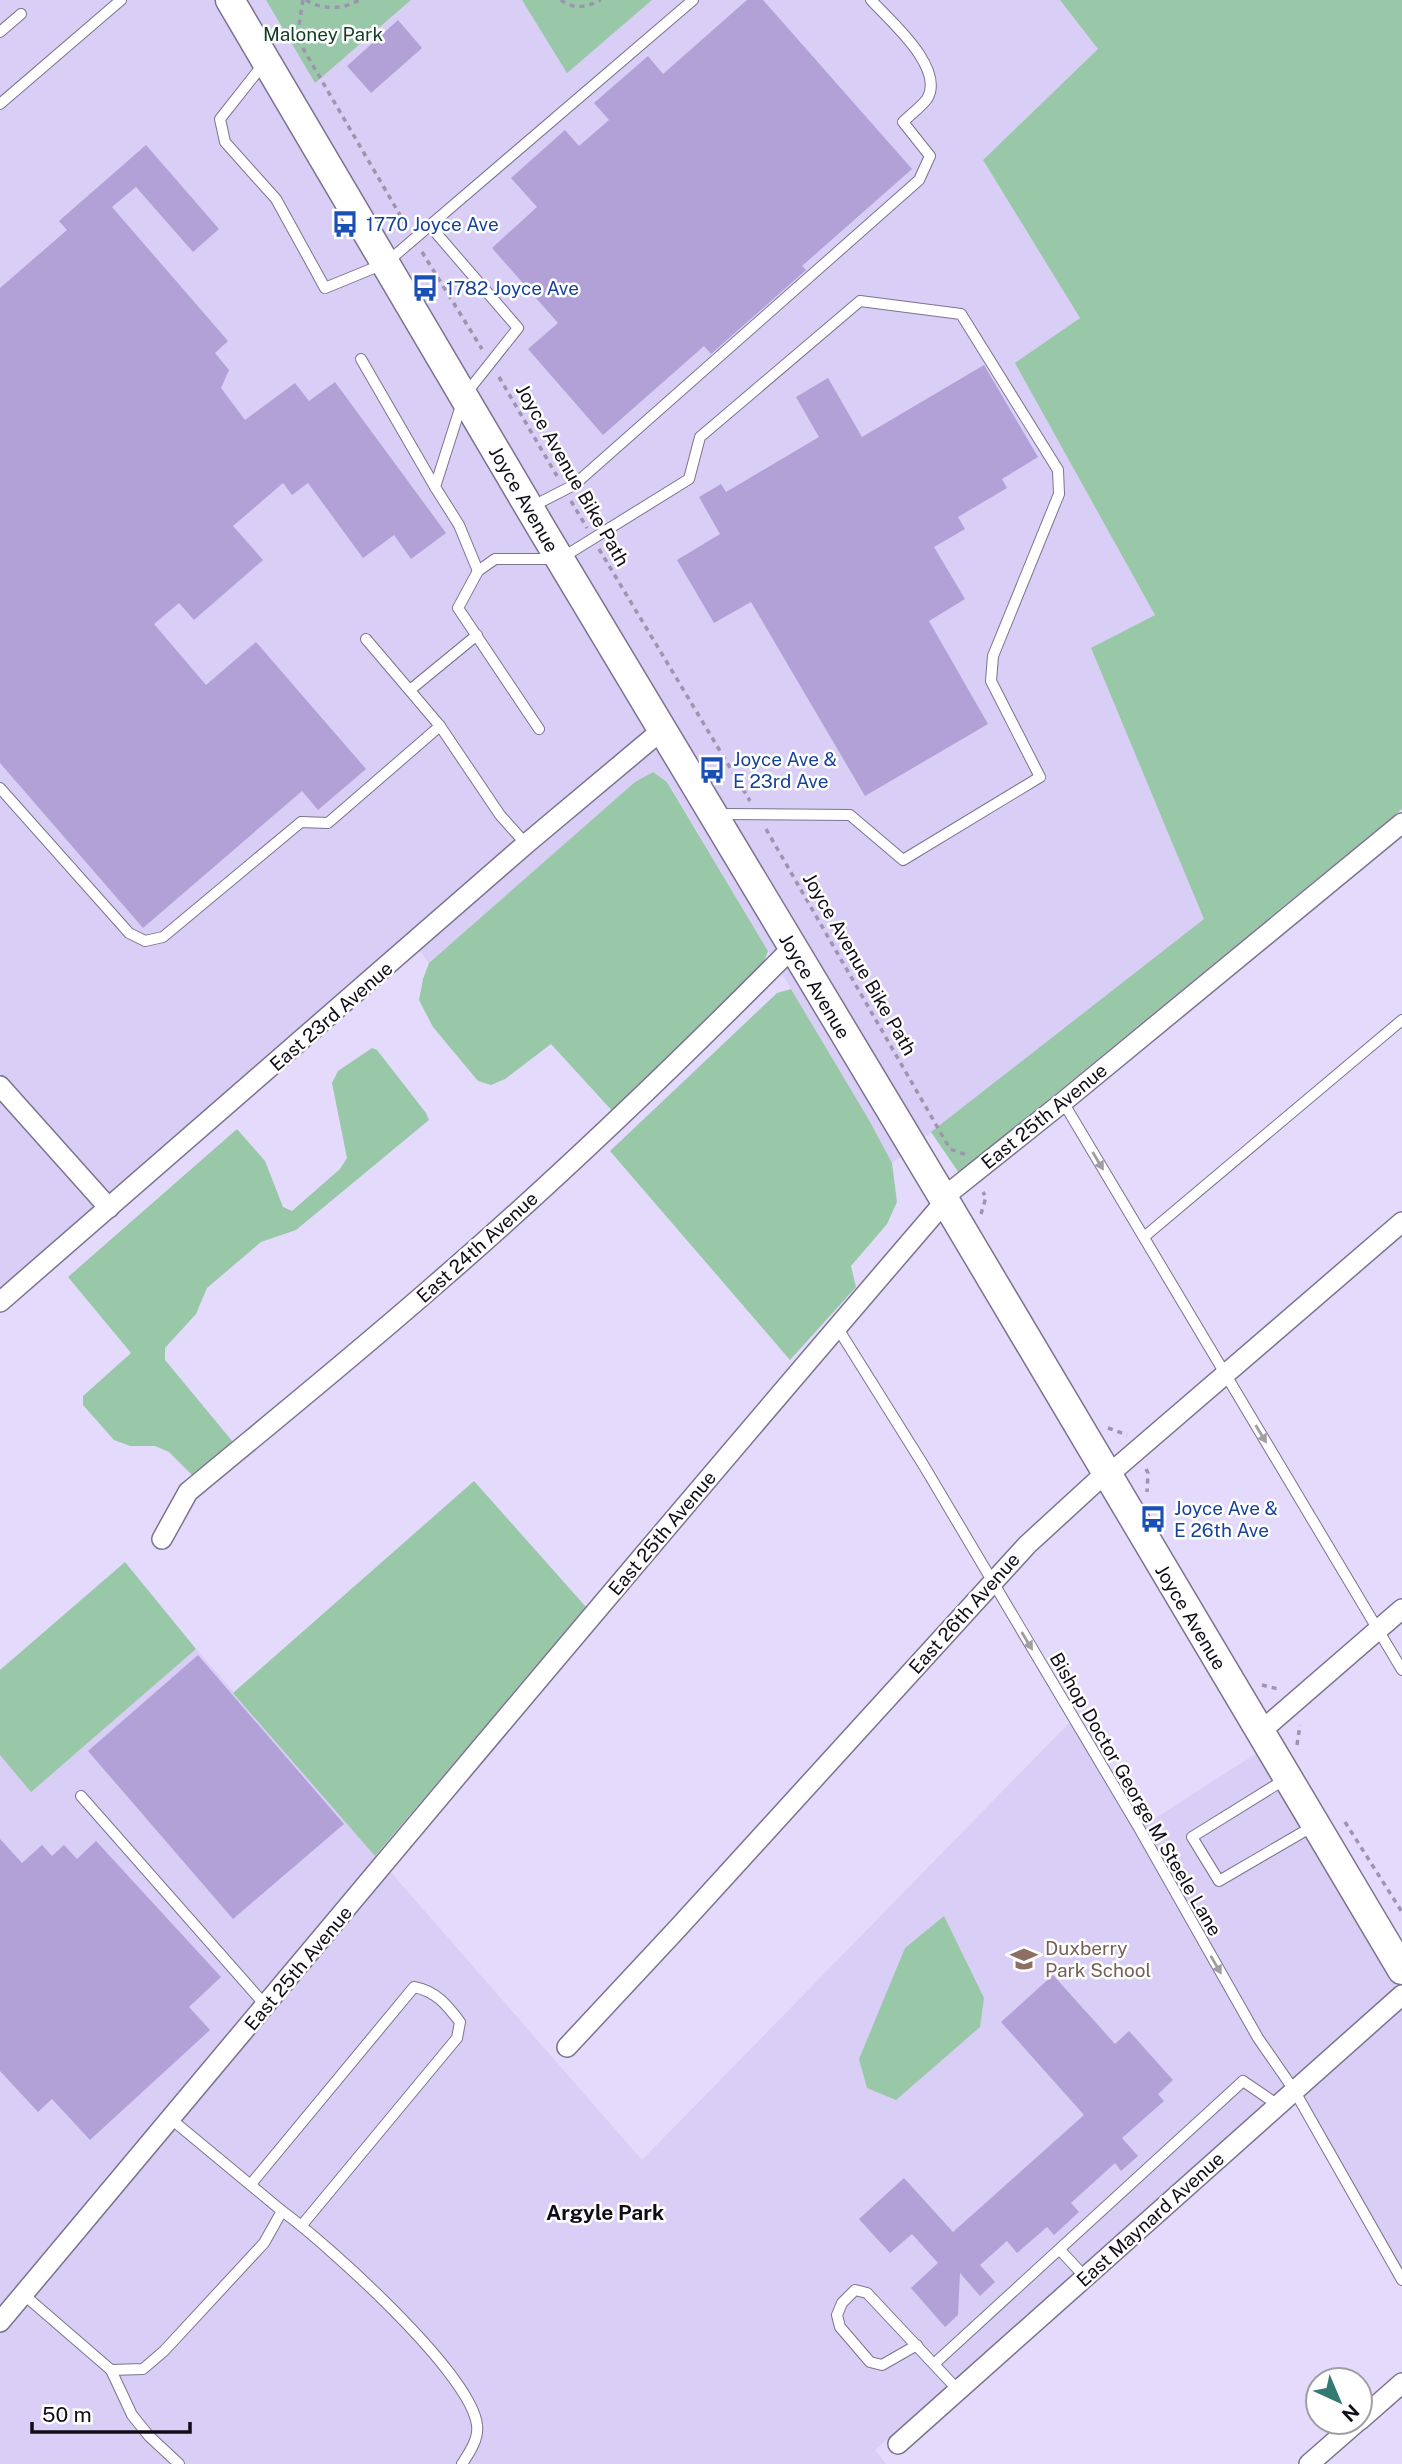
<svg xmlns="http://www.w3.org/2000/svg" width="1402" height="2464" viewBox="0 0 1402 2464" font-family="'Public Sans',sans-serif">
  <rect width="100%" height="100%" fill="#e4dbfc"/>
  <g fill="#d9cef5">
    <polygon points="0,0 266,0 315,83 411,0 522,0 567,72 652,0 1060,0 1099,49 983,160 1080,318 1016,363 1155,615 1091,649 1205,919 892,1163 869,1120 668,782 653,772 635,782 429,963 415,945 0,1305"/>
    <polygon points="196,1649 642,2160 1070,1722 1135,1831 1271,1744 1402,1969 1402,2279 1290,2092 1283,2087 875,2450 886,2464 0,2464 0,1755 31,1791"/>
  </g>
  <g fill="#98c8a7">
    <polygon points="266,0 411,0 315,83"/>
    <polygon points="522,0 652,0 567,73"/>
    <polygon points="1060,0 1402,0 1402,809 959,1173 931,1132 1204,919 1091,648 1155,615 1015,363 1080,318 983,160 1098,49"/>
    <polygon points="653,772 667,782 768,951 759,975 615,1114 551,1044 505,1079 491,1085 478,1081 433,1027 419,1000 423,979 429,963 635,782"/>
    <polygon points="791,989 869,1120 892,1163 897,1202 887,1224 851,1266 856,1287 790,1360 610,1151 777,993"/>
    <polygon points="372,1048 377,1050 426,1113 429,1120 296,1230 261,1242 207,1288 196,1314 165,1348 165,1360 233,1442 193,1476 169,1452 155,1446 130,1446 114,1440 83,1405 83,1396 131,1353 68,1277 237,1129 265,1161 283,1207 292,1211 340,1169 347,1158 332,1083 338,1071"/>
    <polygon points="474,1481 586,1607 375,1856 233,1693"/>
    <polygon points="125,1562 196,1649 31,1792 0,1755 0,1670"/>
    <polygon points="944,1916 984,1998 980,2027 896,2100 867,2088 859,2059 905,1948"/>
  </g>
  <g fill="#b1a1d6">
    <polygon points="747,0 763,0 912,169 802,266 806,270 711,354 704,346 603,435 528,349 558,323 492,248 537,207 511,178 565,130 579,146 609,120 594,103 648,56 663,74"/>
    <polygon points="398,20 422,48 371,93 347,66"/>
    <polygon points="146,145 219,229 193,252 136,187 112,207 228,341 215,353 229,370 221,388 245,420 295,383 309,401 335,382 446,533 411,559 394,535 363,558 308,483 292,495 283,483 233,526 263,560 194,620 179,603 154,624 206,685 256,642 366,769 318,810 302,791 143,928 0,763 0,288 67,230 59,221"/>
    <polygon points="984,365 1038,457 1002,479 1007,488 958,517 965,529 934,547 965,599 929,621 988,724 865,796 751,602 714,623 677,560 720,534 699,497 721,484 726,492 819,437 796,397 828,378 862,437"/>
    <polygon points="198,1655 344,1824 233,1919 88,1751"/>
    <polygon points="0,1839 22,1863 42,1845 52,1856 64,1845 77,1859 96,1841 221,1977 189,2007 210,2030 90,2140 52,2099 38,2112 0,2071"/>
    <polygon points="1053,1975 1115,2044 1129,2031 1173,2080 1158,2094 1164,2101 1122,2138 1138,2156 1121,2171 1115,2163 1071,2203 1079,2212 1054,2235 1047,2227 1017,2253 1007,2241 980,2265 995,2282 980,2296 960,2273 958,2315 945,2327 911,2288 938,2263 912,2234 890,2253 859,2219 904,2178 953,2232 1084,2115 1001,2022"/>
  </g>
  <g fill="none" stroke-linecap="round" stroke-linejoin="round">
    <defs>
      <g id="lane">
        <polyline points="0,32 21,14"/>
        <polyline points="265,62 220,119 225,142 276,199 325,288 386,263 693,0"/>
        <polyline points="0,104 121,0"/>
        <polyline points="430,226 518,328 464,396 435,487 459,525 478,571"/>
        <polyline points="361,359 435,487"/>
        <path d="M 533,506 L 574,485 L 919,180 L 930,156 L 903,122 C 910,115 921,107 927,99 C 946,68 889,20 871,0"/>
        <polyline points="366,639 440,726"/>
        <polyline points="410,690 477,635"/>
        <polyline points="539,729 458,608 478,571 495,559 560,559 689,479 700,437 860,301 961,314 1058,470 1059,494 993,656 991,681 1040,777 903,860 850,815 716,814"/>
        <polyline points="0,788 129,933 145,941 163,937 301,822 328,823 440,726 500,815 526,844"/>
        <polyline points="1063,1102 1402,1670"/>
        <polyline points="1144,1237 1402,1020"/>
        <polyline points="837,1327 924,1466 1139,1828 1258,2038 1294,2090 1402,2280"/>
        <polyline points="1287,1778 1192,1837 1219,1881 1315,1825"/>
        <polyline points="81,1796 266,2006"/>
        <path d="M 251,2184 L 414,1987 C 436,1991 447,2005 460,2022 L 457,2038 L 302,2225"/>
        <path d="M 282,2211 C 326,2243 471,2373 477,2425 C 479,2439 469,2453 462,2464"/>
        <polyline points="1060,2250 1085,2277"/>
        <polyline points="23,2294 111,2370 143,2369 164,2351 264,2243 282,2211 171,2119"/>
        <polyline points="917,2345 882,2365 870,2362 840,2327 837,2315 842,2303 855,2290 867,2293 958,2390"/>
        <polyline points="934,2364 1243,2081 1278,2105"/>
        <polyline points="111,2370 132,2415 149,2436 179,2464"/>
      </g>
      <g id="street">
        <polyline points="0,1086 109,1208"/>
        <polyline points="0,1302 526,844 662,730"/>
        <path d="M 162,1539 L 188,1492 C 271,1423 355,1355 436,1284 C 560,1177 677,1064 792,948"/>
        <polyline points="1260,1732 1402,1609"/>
        <polyline points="567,2047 678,1928 1027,1545 1100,1478 1114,1470 1402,1222"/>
        <path d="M 0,2322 C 312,1949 624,1575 941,1206 L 949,1193 L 1063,1102 L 1402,823"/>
        <polyline points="1360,2420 1402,2383"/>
        <polyline points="898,2444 1402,1995"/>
        <polyline points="1309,2464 1357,2422"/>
      </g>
      <polyline id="secondary" points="230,0 543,531 944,1199 1402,1970"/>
    </defs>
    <use href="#lane" stroke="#7c7390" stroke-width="12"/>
    <use href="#street" stroke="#7c7390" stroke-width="22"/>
    <use href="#secondary" stroke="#7c7390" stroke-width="31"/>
    <g stroke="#9c95ae" stroke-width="3.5" stroke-dasharray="5 5" stroke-linecap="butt">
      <polyline points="303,0 297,38 407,227"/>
      <path d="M 306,0 C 322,10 343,10 359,0"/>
      <path d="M 561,0 C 574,10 587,7 601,0"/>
      <polyline points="422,252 482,349"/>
      <polyline points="499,377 557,476"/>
      <polyline points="571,501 587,528"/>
      <polyline points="599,549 750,801"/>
      <polyline points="766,829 950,1149 964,1154 966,1156"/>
      <polyline points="981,1214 986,1197 983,1192"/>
      <polyline points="1108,1428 1127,1435"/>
      <polyline points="1146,1469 1148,1473 1147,1492"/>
      <polyline points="1262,1685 1278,1689 1279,1691"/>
      <polyline points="1297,1745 1300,1725"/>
      <polyline points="1345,1822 1402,1912"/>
    </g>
    <use href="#lane" stroke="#fff" stroke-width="10"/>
    <use href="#street" stroke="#fff" stroke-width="19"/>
    <use href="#secondary" stroke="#fff" stroke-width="28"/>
  </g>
  <defs><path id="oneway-solid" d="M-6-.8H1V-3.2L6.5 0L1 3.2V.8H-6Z" transform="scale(1.75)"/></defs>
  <g fill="#a09ea3">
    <use href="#oneway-solid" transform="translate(1098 1161) rotate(59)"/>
    <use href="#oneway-solid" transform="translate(1261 1434) rotate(59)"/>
    <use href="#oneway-solid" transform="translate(1027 1641) rotate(59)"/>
    <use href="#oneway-solid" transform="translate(1216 1965) rotate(60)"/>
  </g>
  <defs>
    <symbol id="bus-bare" viewBox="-9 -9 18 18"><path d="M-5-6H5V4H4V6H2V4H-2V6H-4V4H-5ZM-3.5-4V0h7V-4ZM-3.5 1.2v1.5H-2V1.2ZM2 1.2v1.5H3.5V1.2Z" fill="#1a4fb4" stroke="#fff" stroke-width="2.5" paint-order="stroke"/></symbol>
    <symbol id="school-bare" viewBox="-9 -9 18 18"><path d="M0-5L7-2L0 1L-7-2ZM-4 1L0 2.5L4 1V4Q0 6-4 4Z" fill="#8d6e63" stroke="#fff" stroke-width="2.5" paint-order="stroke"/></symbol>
  </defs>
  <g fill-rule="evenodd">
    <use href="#bus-bare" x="326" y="205" width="38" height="38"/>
    <use href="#bus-bare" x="406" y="269" width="38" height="38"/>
    <use href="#bus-bare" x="693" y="751" width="38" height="38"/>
    <use href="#bus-bare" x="1134" y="1500" width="38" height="38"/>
    <use href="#school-bare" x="1005" y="1940" width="38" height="38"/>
  </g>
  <g text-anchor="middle" stroke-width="5" stroke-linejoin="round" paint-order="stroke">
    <g font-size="19" fill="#123c23" stroke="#fff">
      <text x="323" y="41">Maloney Park</text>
    </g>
    <g font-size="19" fill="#164399" stroke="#fff" text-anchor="start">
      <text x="366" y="231">1770 Joyce Ave</text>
      <text x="446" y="295">1782 Joyce Ave</text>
      <text x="733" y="766">Joyce Ave &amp;<tspan x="733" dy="22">E 23rd Ave</tspan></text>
      <text x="1174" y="1515">Joyce Ave &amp;<tspan x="1174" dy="22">E 26th Ave</tspan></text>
    </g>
    <g font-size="19" fill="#110d18" stroke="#fff">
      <text transform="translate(573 475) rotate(60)" y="7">Joyce Avenue Bike Path</text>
      <text transform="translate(524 499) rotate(60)" y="7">Joyce Avenue</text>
      <text transform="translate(860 964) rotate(60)" y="7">Joyce Avenue Bike Path</text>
      <text transform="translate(815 986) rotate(59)" y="7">Joyce Avenue</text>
      <text transform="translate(331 1016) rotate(-41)" y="7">East 23rd Avenue</text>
      <text transform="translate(1044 1116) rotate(-39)" y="7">East 25th Avenue</text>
      <text transform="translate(477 1247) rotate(-42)" y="7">East 24th Avenue</text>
      <text transform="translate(662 1533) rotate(-50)" y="7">East 25th Avenue</text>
      <text transform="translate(964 1613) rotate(-48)" y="7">East 26th Avenue</text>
      <text transform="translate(1191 1617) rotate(59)" y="7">Joyce Avenue</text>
      <text transform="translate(1136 1794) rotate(60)" y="7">Bishop Doctor George M Steele Lane</text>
      <text transform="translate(298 1968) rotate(-50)" y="7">East 25th Avenue</text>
      <text transform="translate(1150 2219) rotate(-42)" y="7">East Maynard Avenue</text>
    </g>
    <g font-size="19" fill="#785e54" stroke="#fff" text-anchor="start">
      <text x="1045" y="1955">Duxberry<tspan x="1045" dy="22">Park School</tspan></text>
    </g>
    <g font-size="21" font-weight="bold" fill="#110d18" stroke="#fff">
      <text x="605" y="2220">Argyle Park</text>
    </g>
  </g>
  <g transform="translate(1339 2401) rotate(136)"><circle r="33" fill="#ffffff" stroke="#a09ea3" stroke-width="2"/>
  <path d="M0-5L12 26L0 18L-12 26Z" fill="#337a72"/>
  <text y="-10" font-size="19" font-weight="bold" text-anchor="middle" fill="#110d18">N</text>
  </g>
  <path d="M32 2422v10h158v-10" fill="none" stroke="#110d18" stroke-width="3.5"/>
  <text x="42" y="2422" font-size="21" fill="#110d18" stroke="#ffffff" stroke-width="5" paint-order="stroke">50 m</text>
</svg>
